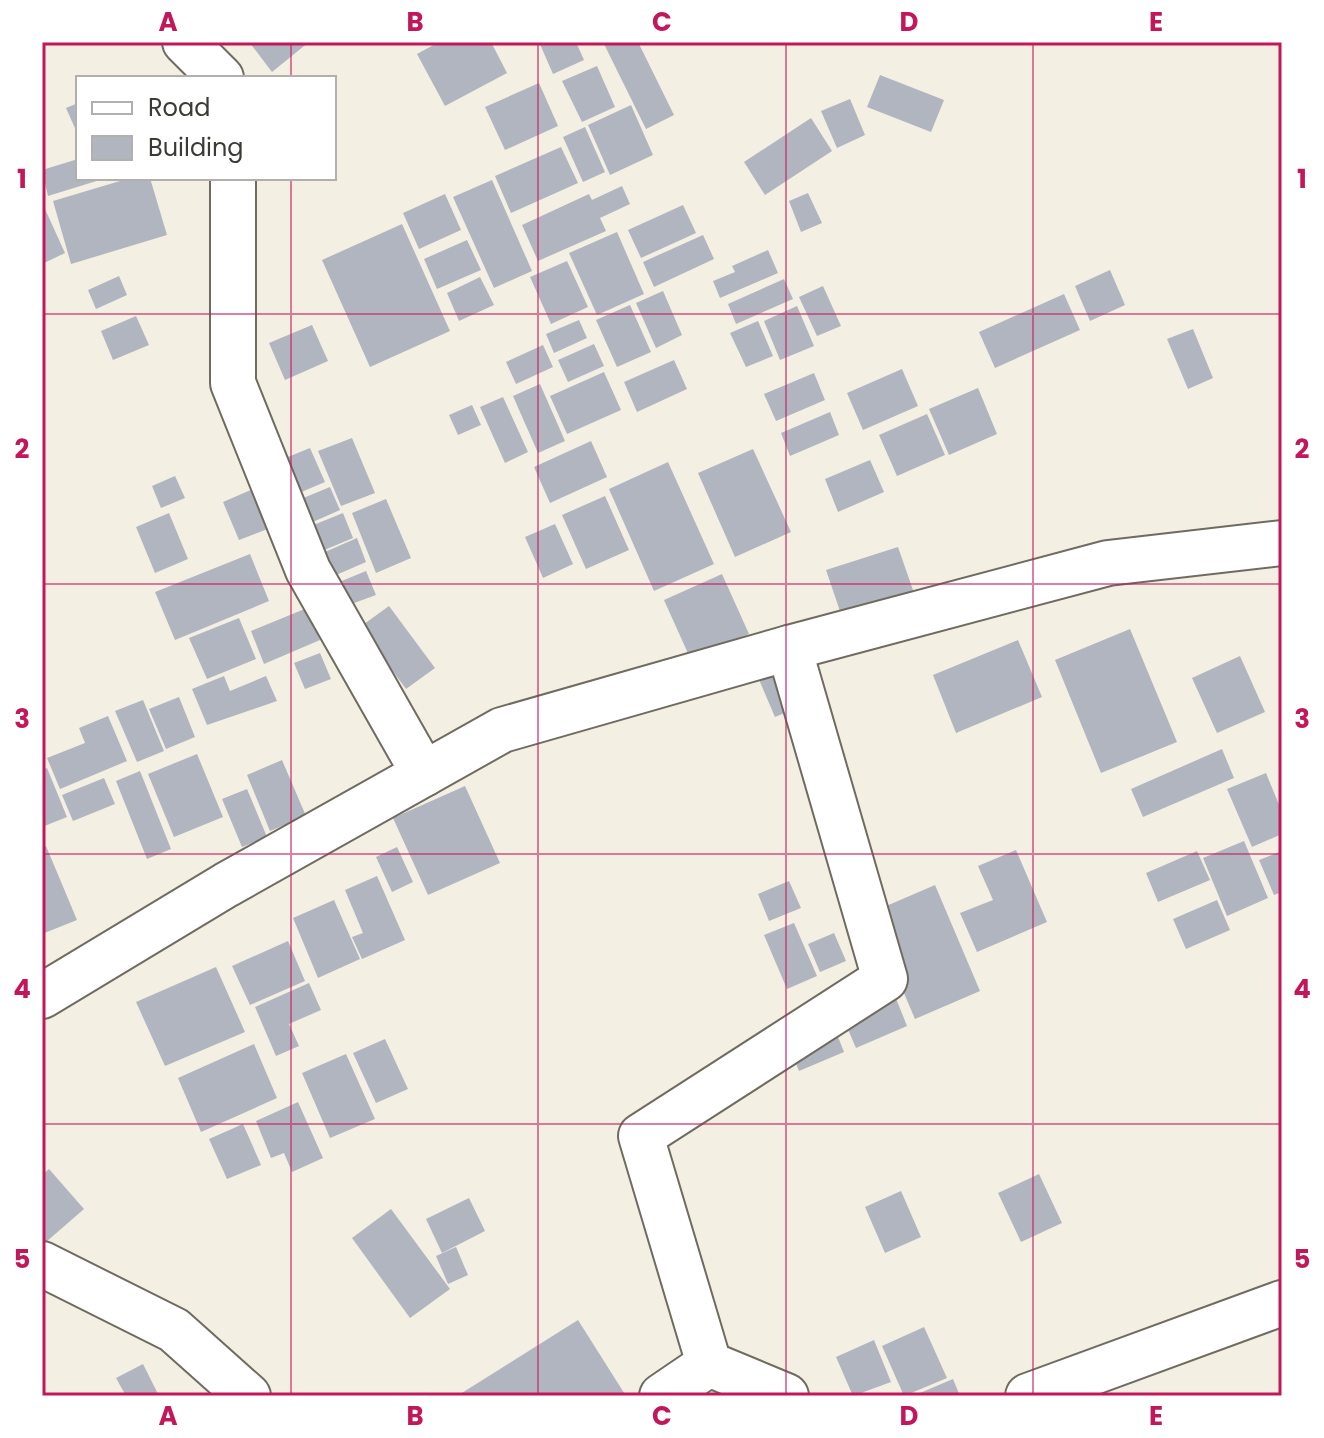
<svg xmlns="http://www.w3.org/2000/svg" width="1324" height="1438" viewBox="0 0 1324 1438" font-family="Poppins,sans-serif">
  <rect width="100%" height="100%" fill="#f4efe3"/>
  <g fill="#b1b5c0">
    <polygon points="251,42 309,42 272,72 250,43"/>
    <polygon points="439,42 491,42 507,73 445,106 417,54"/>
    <polygon points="539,42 576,42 584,60 553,74"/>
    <polygon points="603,42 638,42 674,115 646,129"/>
    <polygon points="597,66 615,107 582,122 562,81"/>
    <polygon points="880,75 944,100 931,132 867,107"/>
    <polygon points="539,83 558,126 505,150 485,107"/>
    <polygon points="850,99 865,135 837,148 821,111"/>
    <polygon points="78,103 78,135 66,108"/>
    <polygon points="631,105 653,155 610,175 588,125"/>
    <polygon points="811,118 832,151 765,195 744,162"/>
    <polygon points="585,127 605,172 583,182 563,137"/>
    <polygon points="561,147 578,183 511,213 495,176"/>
    <polygon points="78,159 78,178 103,179 48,196 42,170"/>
    <polygon points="130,178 150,178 167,235 71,264 53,201"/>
    <polygon points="492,180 532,271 494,288 453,197"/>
    <polygon points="622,186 630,204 600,218 606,231 538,261 522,225 589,194 592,200"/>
    <polygon points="808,193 822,223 801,232 789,201"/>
    <polygon points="445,194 461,230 419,249 403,213"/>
    <polygon points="683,205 696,233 641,258 628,230"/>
    <polygon points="45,209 65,253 42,264 42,210"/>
    <polygon points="402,224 450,331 370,367 322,260"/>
    <polygon points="617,232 644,294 597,315 569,253"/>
    <polygon points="703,235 714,259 654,287 643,262"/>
    <polygon points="467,240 481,270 437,289 424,259"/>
    <polygon points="768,250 778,273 720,298 713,281 735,272 732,266"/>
    <polygon points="567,261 588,307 551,324 530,277"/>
    <polygon points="1110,270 1125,305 1090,321 1075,286"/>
    <polygon points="119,276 127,295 96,309 88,290"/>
    <polygon points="480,277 494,305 459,321 447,293"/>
    <polygon points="784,279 793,299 736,324 728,304"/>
    <polygon points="823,286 841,326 817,336 799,297"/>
    <polygon points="663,291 682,335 656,348 636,303"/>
    <polygon points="1064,294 1080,330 995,368 979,332"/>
    <polygon points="630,305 651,352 617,367 596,320"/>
    <polygon points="797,306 814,346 780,360 764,321"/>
    <polygon points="136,316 149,345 113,360 101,331"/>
    <polygon points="579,320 587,338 554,353 546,334"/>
    <polygon points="758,321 773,356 746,367 730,333"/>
    <polygon points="312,325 328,361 285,380 269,343"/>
    <polygon points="1193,329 1213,378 1188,389 1167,339"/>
    <polygon points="594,344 604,366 568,382 558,360"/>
    <polygon points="543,345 553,367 516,384 506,362"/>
    <polygon points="674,360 687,389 637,412 624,382"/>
    <polygon points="902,369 918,406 863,430 847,393"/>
    <polygon points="604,372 621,410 567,434 550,396"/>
    <polygon points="814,373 825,400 776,421 764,394"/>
    <polygon points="540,384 565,441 538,453 513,396"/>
    <polygon points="978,388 997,434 949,455 929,409"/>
    <polygon points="503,397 528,452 505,463 480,407"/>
    <polygon points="472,405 481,425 458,435 449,415"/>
    <polygon points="830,412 839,435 790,456 781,433"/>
    <polygon points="927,414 945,455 897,476 879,435"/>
    <polygon points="352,438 375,493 341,506 318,451"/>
    <polygon points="591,441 607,477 550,503 534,467"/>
    <polygon points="310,448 325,482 292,496 278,461"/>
    <polygon points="753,449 791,532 735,557 698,473"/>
    <polygon points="870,460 884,492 838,512 825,479"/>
    <polygon points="668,462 714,564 654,591 609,489"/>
    <polygon points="175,476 185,498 161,508 152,486"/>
    <polygon points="258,487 275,526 239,540 223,502"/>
    <polygon points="330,487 340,510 306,525 296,501"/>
    <polygon points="605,496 629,550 586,569 562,515"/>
    <polygon points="386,499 411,558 376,573 352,513"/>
    <polygon points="169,513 188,559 155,573 136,527"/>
    <polygon points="343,513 353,538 322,551 311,526"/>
    <polygon points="555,524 573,564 543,578 525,537"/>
    <polygon points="357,538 366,562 327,579 318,555"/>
    <polygon points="898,547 914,593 842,617 826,570"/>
    <polygon points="250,554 269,601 175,640 155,592"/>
    <polygon points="366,571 376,595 346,606 337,583"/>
    <polygon points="722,574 749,634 691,660 664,600"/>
    <polygon points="389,606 435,668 406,689 360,627"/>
    <polygon points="307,608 320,640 264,664 251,631"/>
    <polygon points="239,618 256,659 207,679 189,638"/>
    <polygon points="1130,629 1177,742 1101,773 1055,660"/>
    <polygon points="1018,640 1042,697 956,733 933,675"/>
    <polygon points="320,653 331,679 305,689 294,663"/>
    <polygon points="1240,656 1265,712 1217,733 1192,678"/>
    <polygon points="780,665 799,707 775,717 757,675"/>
    <polygon points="224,676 230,691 266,676 277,701 207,725 192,689"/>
    <polygon points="179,697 195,737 166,749 149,709"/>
    <polygon points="143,700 164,751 137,762 115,711"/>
    <polygon points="108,716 127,761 60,789 47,758 85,743 79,728"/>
    <polygon points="1222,749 1234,778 1143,817 1131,789"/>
    <polygon points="197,754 223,817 174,837 148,774"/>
    <polygon points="282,760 306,816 270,831 247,775"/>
    <polygon points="47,768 67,817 42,827 42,770"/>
    <polygon points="140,771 171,849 147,859 116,781"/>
    <polygon points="1266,773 1282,812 1282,834 1252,847 1227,789"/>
    <polygon points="104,778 115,804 73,821 62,795"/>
    <polygon points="465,786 500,863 428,895 393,818"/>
    <polygon points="247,789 267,837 242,847 222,799"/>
    <polygon points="1244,841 1268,898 1227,916 1203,858"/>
    <polygon points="46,846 77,920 42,934 42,847"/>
    <polygon points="397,847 413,882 392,892 376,857"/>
    <polygon points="1016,850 1047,922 977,952 960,913 993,900 978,866"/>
    <polygon points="1197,851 1210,880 1158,902 1146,873"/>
    <polygon points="1282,851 1282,892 1274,895 1259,860"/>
    <polygon points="377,876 405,940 362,959 352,937 363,933 345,890"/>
    <polygon points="789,881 801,908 769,921 758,894"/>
    <polygon points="935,885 980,991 915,1019 870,913"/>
    <polygon points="334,900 360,959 318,978 293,918"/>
    <polygon points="1217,900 1230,930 1186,949 1173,919"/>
    <polygon points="794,923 817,976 787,989 764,935"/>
    <polygon points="834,933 846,961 820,972 808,944"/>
    <polygon points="288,941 305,981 250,1005 232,966"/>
    <polygon points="216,967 245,1032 165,1066 136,1002"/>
    <polygon points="309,983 321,1010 289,1024 299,1046 276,1056 255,1007"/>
    <polygon points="895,996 907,1026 856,1048 843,1018"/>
    <polygon points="834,1027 844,1052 799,1071 789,1046"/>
    <polygon points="385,1039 408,1089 376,1103 353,1053"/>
    <polygon points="254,1044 277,1098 201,1132 178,1078"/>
    <polygon points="346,1054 375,1119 330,1138 302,1073"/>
    <polygon points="298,1102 323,1158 292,1172 284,1153 271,1158 256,1121"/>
    <polygon points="243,1124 261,1165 227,1179 209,1139"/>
    <polygon points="49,1169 84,1209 46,1242 42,1237 42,1175"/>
    <polygon points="1039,1174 1062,1223 1021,1242 998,1193"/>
    <polygon points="901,1191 921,1237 885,1253 865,1207"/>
    <polygon points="469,1198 485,1231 442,1253 426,1219"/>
    <polygon points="391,1209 450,1289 410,1318 352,1238"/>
    <polygon points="456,1247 468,1275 448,1284 436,1256"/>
    <polygon points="578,1320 626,1396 457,1396"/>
    <polygon points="924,1327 947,1378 904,1396 882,1346"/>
    <polygon points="874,1340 891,1382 853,1396 836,1357"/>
    <polygon points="143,1364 159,1396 126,1396 116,1378"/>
    <polygon points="953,1379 960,1396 921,1396 920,1393"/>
  </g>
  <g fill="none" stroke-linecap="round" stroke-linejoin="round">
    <defs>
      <g id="street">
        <polyline points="185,42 221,78"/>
        <polyline points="233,178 233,383 308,570 424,774"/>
        <polyline points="42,996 226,885 502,730 789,648"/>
        <polyline points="42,1264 174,1330 248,1396"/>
        <polyline points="709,1364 786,1396"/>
        <polyline points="662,1396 709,1364 641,1136 885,979 789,648 1108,563 1282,543"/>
        <polyline points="1028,1396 1282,1303"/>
      </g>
    </defs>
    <use href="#street" stroke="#6f6b60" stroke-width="48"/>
    <use href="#street" stroke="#fff" stroke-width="44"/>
  </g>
  <path fill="none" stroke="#c2185b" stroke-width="2" stroke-opacity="0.55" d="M 291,42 L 291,78M 538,42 L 538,1396M 786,42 L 786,1396M 1033,42 L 1033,1396M 291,178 L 291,1396M 42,314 L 1282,314M 42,584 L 1282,584M 42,854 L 1282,854M 42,1124 L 1282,1124"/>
  <rect width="1324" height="1438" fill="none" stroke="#ffffff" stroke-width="88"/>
  <rect x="76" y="76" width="260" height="104" fill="#ffffff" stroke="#b1b0ae" stroke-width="2"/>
  <rect x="92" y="102" width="40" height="12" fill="#ffffff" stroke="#b1b0ae" stroke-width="2"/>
  <text x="148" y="116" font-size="24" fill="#3b3a35">Road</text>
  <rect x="92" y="136" width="40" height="24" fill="#b1b5c0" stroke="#b1b0ae" stroke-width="2"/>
  <text x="148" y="156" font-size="24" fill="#3b3a35">Building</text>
  <rect x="44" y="44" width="1236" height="1350" fill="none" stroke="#c2185b" stroke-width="3"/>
  <g font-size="26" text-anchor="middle" font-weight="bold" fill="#c2185b">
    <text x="168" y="31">A</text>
    <text x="415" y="31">B</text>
    <text x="662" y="31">C</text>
    <text x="909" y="31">D</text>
    <text x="1156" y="31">E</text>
    <text x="22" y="188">1</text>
    <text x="1302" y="188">1</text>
    <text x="22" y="458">2</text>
    <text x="1302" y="458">2</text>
    <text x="22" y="728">3</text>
    <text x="1302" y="728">3</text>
    <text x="22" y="998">4</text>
    <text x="1302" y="998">4</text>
    <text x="22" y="1268">5</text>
    <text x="1302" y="1268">5</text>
    <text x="168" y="1425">A</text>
    <text x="415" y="1425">B</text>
    <text x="662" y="1425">C</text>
    <text x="909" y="1425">D</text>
    <text x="1156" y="1425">E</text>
  </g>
</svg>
